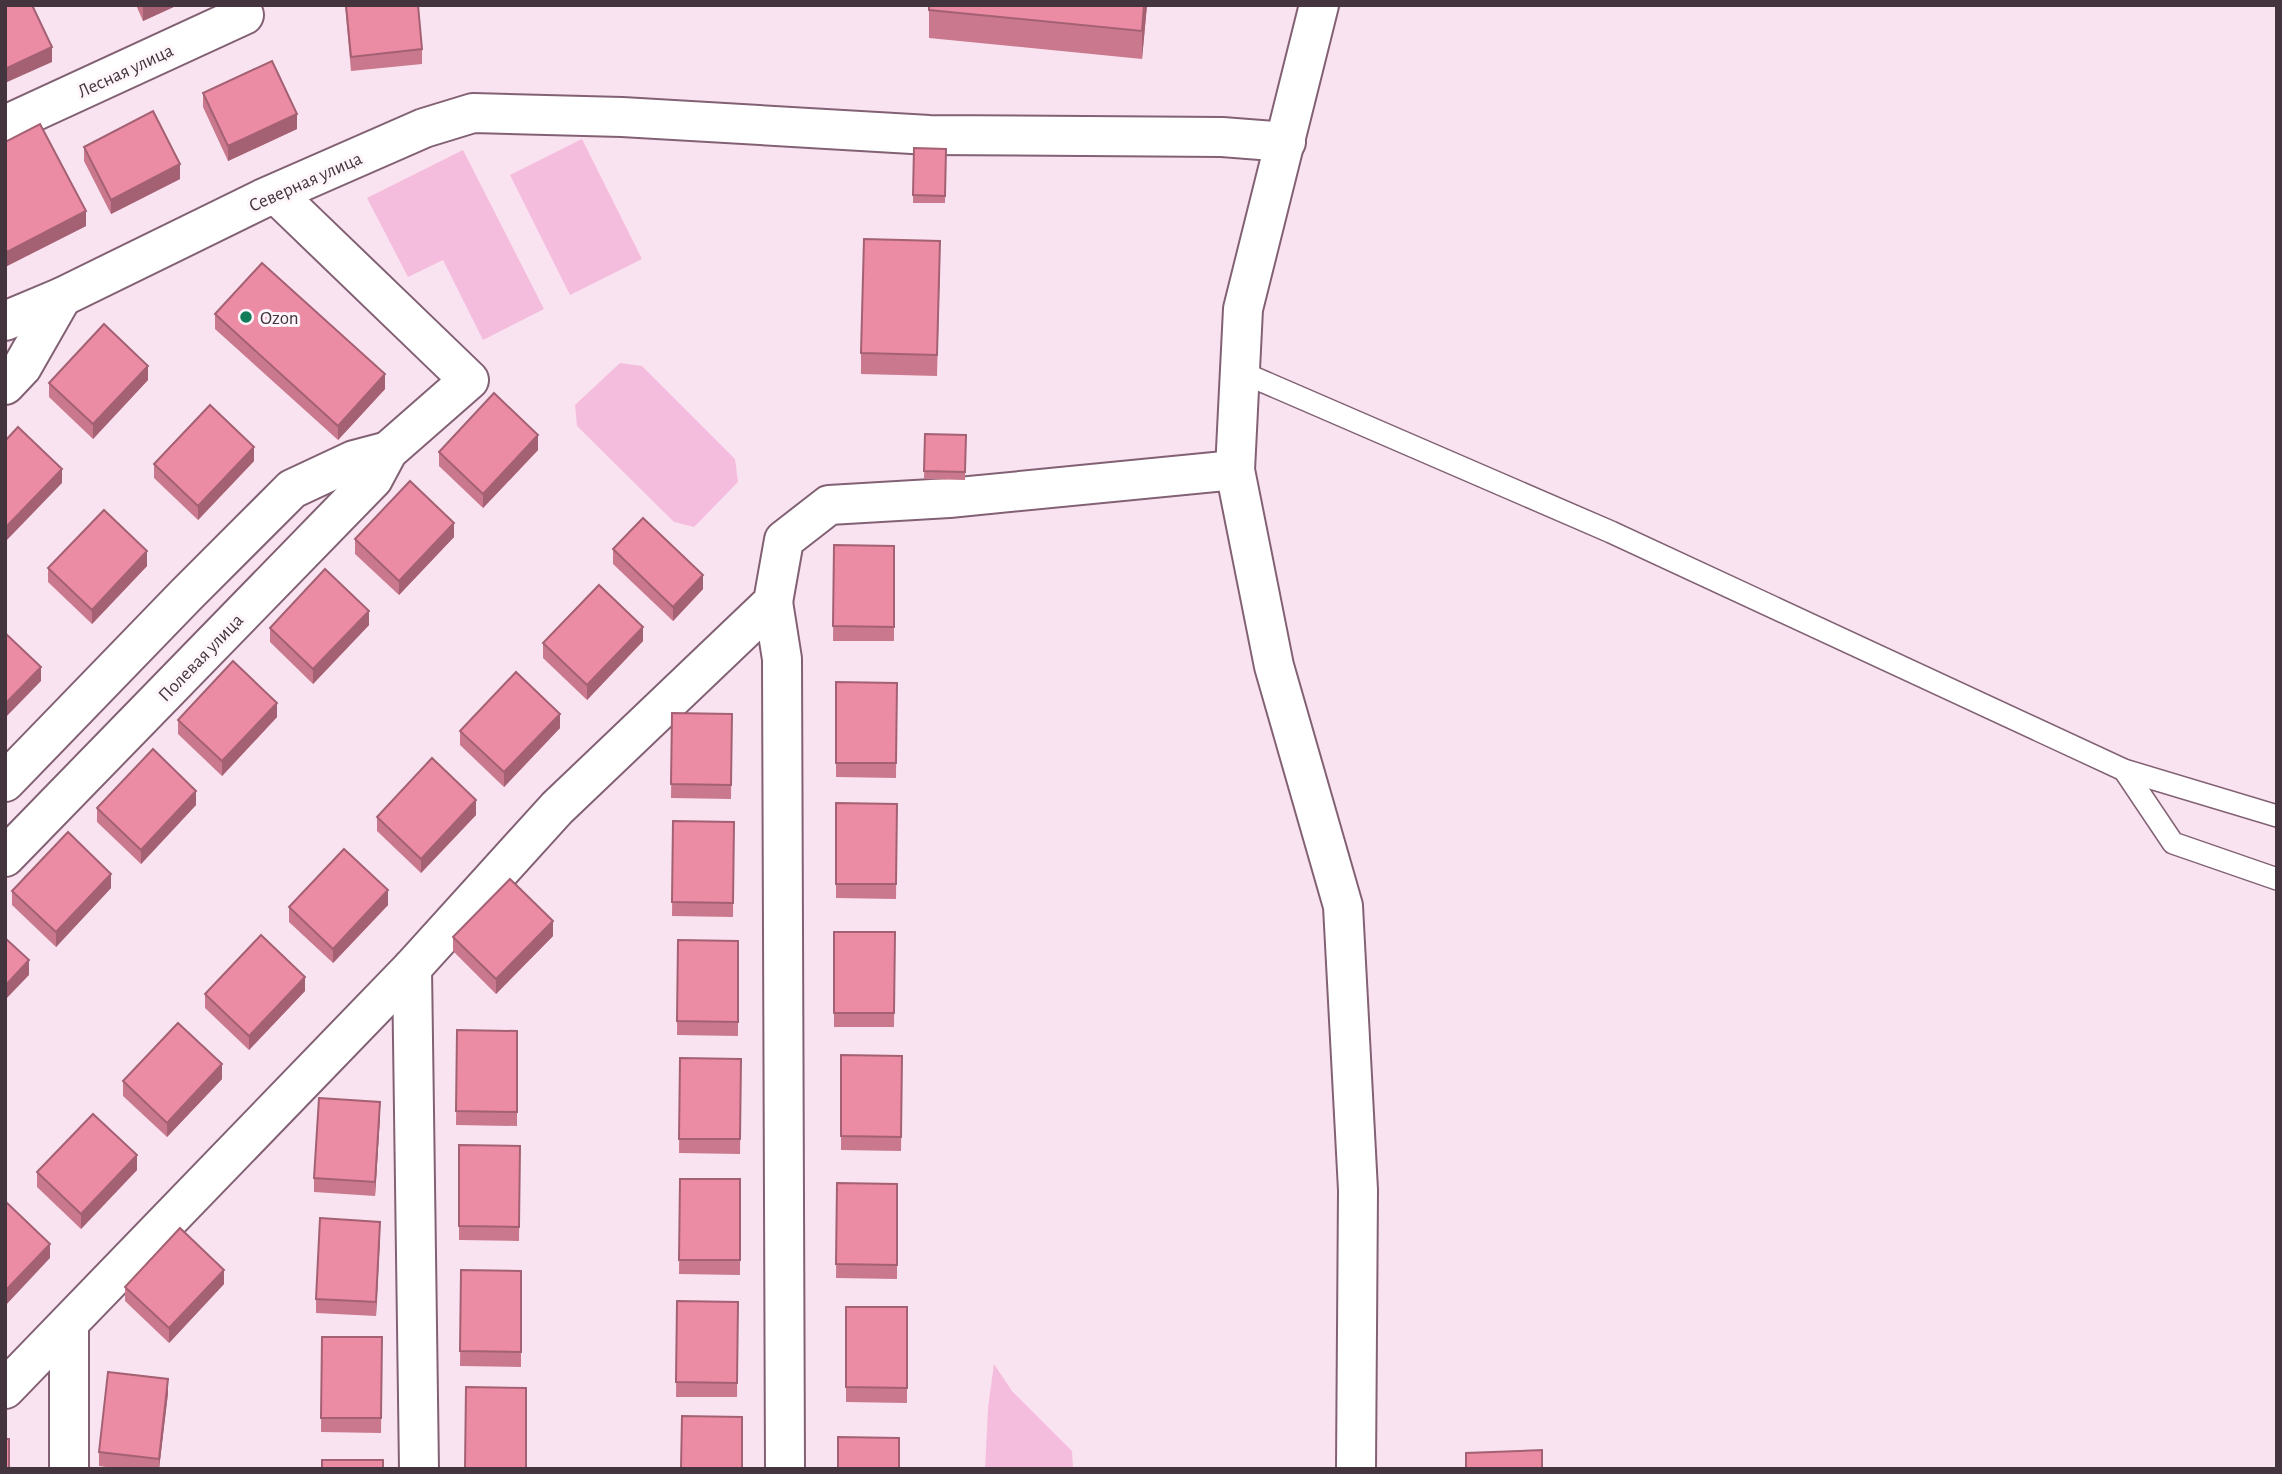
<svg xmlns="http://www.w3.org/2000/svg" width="2282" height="1474" viewBox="0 0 2282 1474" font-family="'Alegreya Sans',sans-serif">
  <rect width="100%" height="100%" fill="#fae3f0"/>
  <g fill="#f5bddd">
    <polygon points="582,139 642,259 570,295 510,175"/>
    <polygon points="463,150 544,309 483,340 443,260 408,277 367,198"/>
    <polygon points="620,363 642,366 735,459 738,482 694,527 674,522 577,426 575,405"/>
    <polygon points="994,1364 1012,1391 1072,1451 1073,1469 985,1469 988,1408"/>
  </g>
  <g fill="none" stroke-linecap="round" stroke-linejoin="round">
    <defs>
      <g id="lane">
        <polyline points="1241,372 1611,532 2124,770 2277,816"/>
        <polyline points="2124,770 2173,843 2277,879"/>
      </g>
      <g id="street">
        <polyline points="1319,5 1243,309 1235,470 1274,666 1343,906 1358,1190 1356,1469"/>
        <polyline points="5,125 244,15"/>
        <polyline points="5,321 62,297 262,199 424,128 473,113 622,117 929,135 1222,137 1286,142"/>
        <polyline points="5,385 22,367 62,297"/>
        <polyline points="773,602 782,659 785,1469"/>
        <polyline points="5,782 186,595 292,489 354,460 388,451"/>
        <polyline points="5,857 373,479 388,451 469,380 276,194"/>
        <polyline points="412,968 419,1469"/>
        <polyline points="5,1389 412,968 557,808 773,602 784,540 829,505 949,498 1235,470"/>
        <polyline points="69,1469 69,1325"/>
      </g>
    </defs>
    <use href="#lane" stroke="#826174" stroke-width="24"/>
    <use href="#street" stroke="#826174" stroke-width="42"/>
    <use href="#lane" stroke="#fff" stroke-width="21"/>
    <use href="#street" stroke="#fff" stroke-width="38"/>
  </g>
  <g fill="#ca788d">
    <polygon points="136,5 178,5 143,21"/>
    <polygon points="345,5 422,49 422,64 351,71"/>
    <polygon points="929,5 1147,5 1142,59 929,38"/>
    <polygon points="203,93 297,129 228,161 203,107"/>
    <polygon points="5,142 86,226 7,266 5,262"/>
    <polygon points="84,147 180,179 111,214 84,161"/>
    <polygon points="914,148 946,149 945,203 913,203"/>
    <polygon points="940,262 937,376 861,374 861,353"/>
    <polygon points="215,314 385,389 338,440 215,329"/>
    <polygon points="148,380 93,439 49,397 49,383"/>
    <polygon points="925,434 966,435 965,480 924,479"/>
    <polygon points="538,450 483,508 439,466 439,452"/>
    <polygon points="254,461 198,520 154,478 154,464"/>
    <polygon points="454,537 399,595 355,554 355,539"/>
    <polygon points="834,545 894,546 894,641 833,641"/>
    <polygon points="613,549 703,589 673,621 613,564"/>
    <polygon points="147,566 92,624 48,582 48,568"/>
    <polygon points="369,625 313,684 270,642 270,628"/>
    <polygon points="643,641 587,700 543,658 543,643"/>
    <polygon points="836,682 897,683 896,778 836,777"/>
    <polygon points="672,713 732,714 731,799 671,798"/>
    <polygon points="277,717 222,776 178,734 178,720"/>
    <polygon points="560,728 504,787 460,745 460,731"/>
    <polygon points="836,803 897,804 896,899 836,898"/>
    <polygon points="196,805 141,864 97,822 97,808"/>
    <polygon points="476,815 421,873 377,831 377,817"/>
    <polygon points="673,821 734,822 733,917 672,916"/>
    <polygon points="111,888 56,947 12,905 12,891"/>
    <polygon points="388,905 333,963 289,922 289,907"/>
    <polygon points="834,932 895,932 894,1027 834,1027"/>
    <polygon points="553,936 496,994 453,951 453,937"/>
    <polygon points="678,940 738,941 738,1036 677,1035"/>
    <polygon points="305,991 249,1050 205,1008 205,994"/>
    <polygon points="457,1030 517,1031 517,1126 456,1125"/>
    <polygon points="841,1055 902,1056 901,1151 841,1150"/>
    <polygon points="680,1058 741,1059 740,1154 679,1153"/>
    <polygon points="222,1079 167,1137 123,1096 123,1081"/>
    <polygon points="380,1116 375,1196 314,1192 314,1178"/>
    <polygon points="459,1145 520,1146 519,1241 459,1240"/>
    <polygon points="137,1170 81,1229 37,1187 37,1172"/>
    <polygon points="680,1179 740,1179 740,1275 679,1274"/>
    <polygon points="837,1183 897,1184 897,1279 836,1278"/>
    <polygon points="380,1236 376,1316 316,1313 316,1299"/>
    <polygon points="461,1270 521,1271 521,1367 460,1366"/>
    <polygon points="224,1284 169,1343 125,1301 125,1287"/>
    <polygon points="677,1301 738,1302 737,1397 676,1397"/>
    <polygon points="846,1307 907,1307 907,1403 846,1402"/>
    <polygon points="322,1337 382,1337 381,1433 321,1432"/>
    <polygon points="168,1393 159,1469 119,1469 99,1466 99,1452"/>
  </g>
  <g fill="#a46173">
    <polygon points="147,5 178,5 143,21 143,7"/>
    <polygon points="1144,5 1147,5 1142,59 1142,31"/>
    <polygon points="52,47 52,62 5,83 5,69"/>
    <polygon points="297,114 297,129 228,161 228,146"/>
    <polygon points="180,164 180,179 111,214 111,200"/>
    <polygon points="86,211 86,226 7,266 7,252"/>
    <polygon points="148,366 148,380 93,439 93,424"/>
    <polygon points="385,374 385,389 338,440 338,426"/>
    <polygon points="538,435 538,450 483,508 483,494"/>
    <polygon points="254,447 254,461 198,520 198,506"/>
    <polygon points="62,469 62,483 6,541 6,527"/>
    <polygon points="454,523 454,537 399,595 399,581"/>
    <polygon points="147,551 147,566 92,624 92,610"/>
    <polygon points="703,575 703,589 673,621 673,607"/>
    <polygon points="369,611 369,625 313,684 313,669"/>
    <polygon points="643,627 643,641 587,700 587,685"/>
    <polygon points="41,667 41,681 5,718 5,704"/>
    <polygon points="277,703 277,717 222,776 222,761"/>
    <polygon points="560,714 560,728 504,787 504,772"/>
    <polygon points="196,791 196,805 141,864 141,850"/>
    <polygon points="476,800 476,815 421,873 421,859"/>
    <polygon points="111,874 111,888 56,947 56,932"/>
    <polygon points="388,890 388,905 333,963 333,949"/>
    <polygon points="553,921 553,936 496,994 496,979"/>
    <polygon points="29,960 29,975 5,1000 5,986"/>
    <polygon points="305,977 305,991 249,1050 249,1036"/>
    <polygon points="222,1064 222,1079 167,1137 167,1123"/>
    <polygon points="380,1102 380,1116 375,1196 375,1182"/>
    <polygon points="137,1155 137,1170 81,1229 81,1214"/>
    <polygon points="380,1222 380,1236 376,1316 376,1302"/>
    <polygon points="50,1244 50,1258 5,1306 5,1291"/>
    <polygon points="224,1270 224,1284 169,1343 169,1328"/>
    <polygon points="168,1379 168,1393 159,1469 159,1459"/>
  </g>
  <g fill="#eb8ba4" stroke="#a46173" stroke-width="2">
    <polygon points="32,5 52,47 5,69 5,6"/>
    <polygon points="346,5 418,5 422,49 351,57"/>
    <polygon points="929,5 1144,5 1142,31 929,10"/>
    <polygon points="272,61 297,114 228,146 203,93"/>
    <polygon points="153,111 180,164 111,200 84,147"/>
    <polygon points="40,124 86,211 7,252 5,248 5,142"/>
    <polygon points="914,148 946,149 945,196 913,195"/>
    <polygon points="864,239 940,241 937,355 861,353"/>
    <polygon points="262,263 385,374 338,426 215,314"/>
    <polygon points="104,324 148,366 93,424 49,383"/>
    <polygon points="494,393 538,435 483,494 439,452"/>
    <polygon points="210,405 254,447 198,506 154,464"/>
    <polygon points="18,427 62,469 6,527 5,526 5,441"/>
    <polygon points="925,434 966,435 965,472 924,471"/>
    <polygon points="410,481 454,523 399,581 355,539"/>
    <polygon points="104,510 147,551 92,610 48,568"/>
    <polygon points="643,518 703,575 673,607 613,549"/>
    <polygon points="834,545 894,546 894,627 833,626"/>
    <polygon points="325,569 369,611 313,669 270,628"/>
    <polygon points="599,585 643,627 587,685 543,643"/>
    <polygon points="5,633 41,667 5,704"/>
    <polygon points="233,661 277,703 222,761 178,720"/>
    <polygon points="516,672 560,714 504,772 460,731"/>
    <polygon points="836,682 897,683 896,763 836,763"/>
    <polygon points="672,713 732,714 731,785 671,784"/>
    <polygon points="153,749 196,791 141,850 97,808"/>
    <polygon points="432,758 476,800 421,859 377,817"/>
    <polygon points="836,803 897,804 896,884 836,884"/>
    <polygon points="673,821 734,822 733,903 672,902"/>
    <polygon points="68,832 111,874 56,932 12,891"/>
    <polygon points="344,849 388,890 333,949 289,907"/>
    <polygon points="510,879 553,921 496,979 453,937"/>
    <polygon points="834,932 895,932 894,1013 834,1013"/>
    <polygon points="261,935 305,977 249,1036 205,994"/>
    <polygon points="5,938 29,960 5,986"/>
    <polygon points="678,940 738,941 738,1022 677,1021"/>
    <polygon points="178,1023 222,1064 167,1123 123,1081"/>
    <polygon points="457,1030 517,1031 517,1112 456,1111"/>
    <polygon points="841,1055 902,1056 901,1137 841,1136"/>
    <polygon points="680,1058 741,1059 740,1139 679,1139"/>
    <polygon points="319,1098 380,1102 375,1182 314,1178"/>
    <polygon points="93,1114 137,1155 81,1214 37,1172"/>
    <polygon points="459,1145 520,1146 519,1227 459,1226"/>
    <polygon points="680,1179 740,1179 740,1260 679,1260"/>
    <polygon points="837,1183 897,1184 897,1265 836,1264"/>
    <polygon points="6,1202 50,1244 5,1291 5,1203"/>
    <polygon points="320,1218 380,1222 376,1302 316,1299"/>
    <polygon points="180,1228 224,1270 169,1328 125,1287"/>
    <polygon points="461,1270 521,1271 521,1352 460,1351"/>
    <polygon points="677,1301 738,1302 737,1383 676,1382"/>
    <polygon points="846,1307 907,1307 907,1388 846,1387"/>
    <polygon points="322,1337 382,1337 381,1418 321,1418"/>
    <polygon points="108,1372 168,1379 159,1459 99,1452"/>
    <polygon points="466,1387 526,1388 526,1469 465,1468"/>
    <polygon points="682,1416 742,1417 742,1469 681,1469"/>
    <polygon points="838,1437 899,1438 899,1469 838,1469"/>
    <rect x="5" y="1439" width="4" height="30"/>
    <polygon points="1542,1450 1542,1469 1466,1469 1466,1453"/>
    <rect x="322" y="1460" width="61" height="9"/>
  </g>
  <circle fill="#127d59" stroke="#fdf5fa" stroke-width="2.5" cx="246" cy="317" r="7"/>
  <g text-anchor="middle" stroke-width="6" stroke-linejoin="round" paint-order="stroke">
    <g font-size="19" fill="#43343d" stroke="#fdf5fa">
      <text transform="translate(125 70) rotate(-25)" y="7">Лесная улица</text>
      <text transform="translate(305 181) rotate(-24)" y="7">Северная улица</text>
      <text transform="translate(200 657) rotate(-46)" y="7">Полевая улица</text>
    </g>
    <g font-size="19" fill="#43343d" stroke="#fdf5fa" text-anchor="start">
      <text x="260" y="324">Ozon</text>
    </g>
  </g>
  <rect width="2282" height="1474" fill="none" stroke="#43343d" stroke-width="14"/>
</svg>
